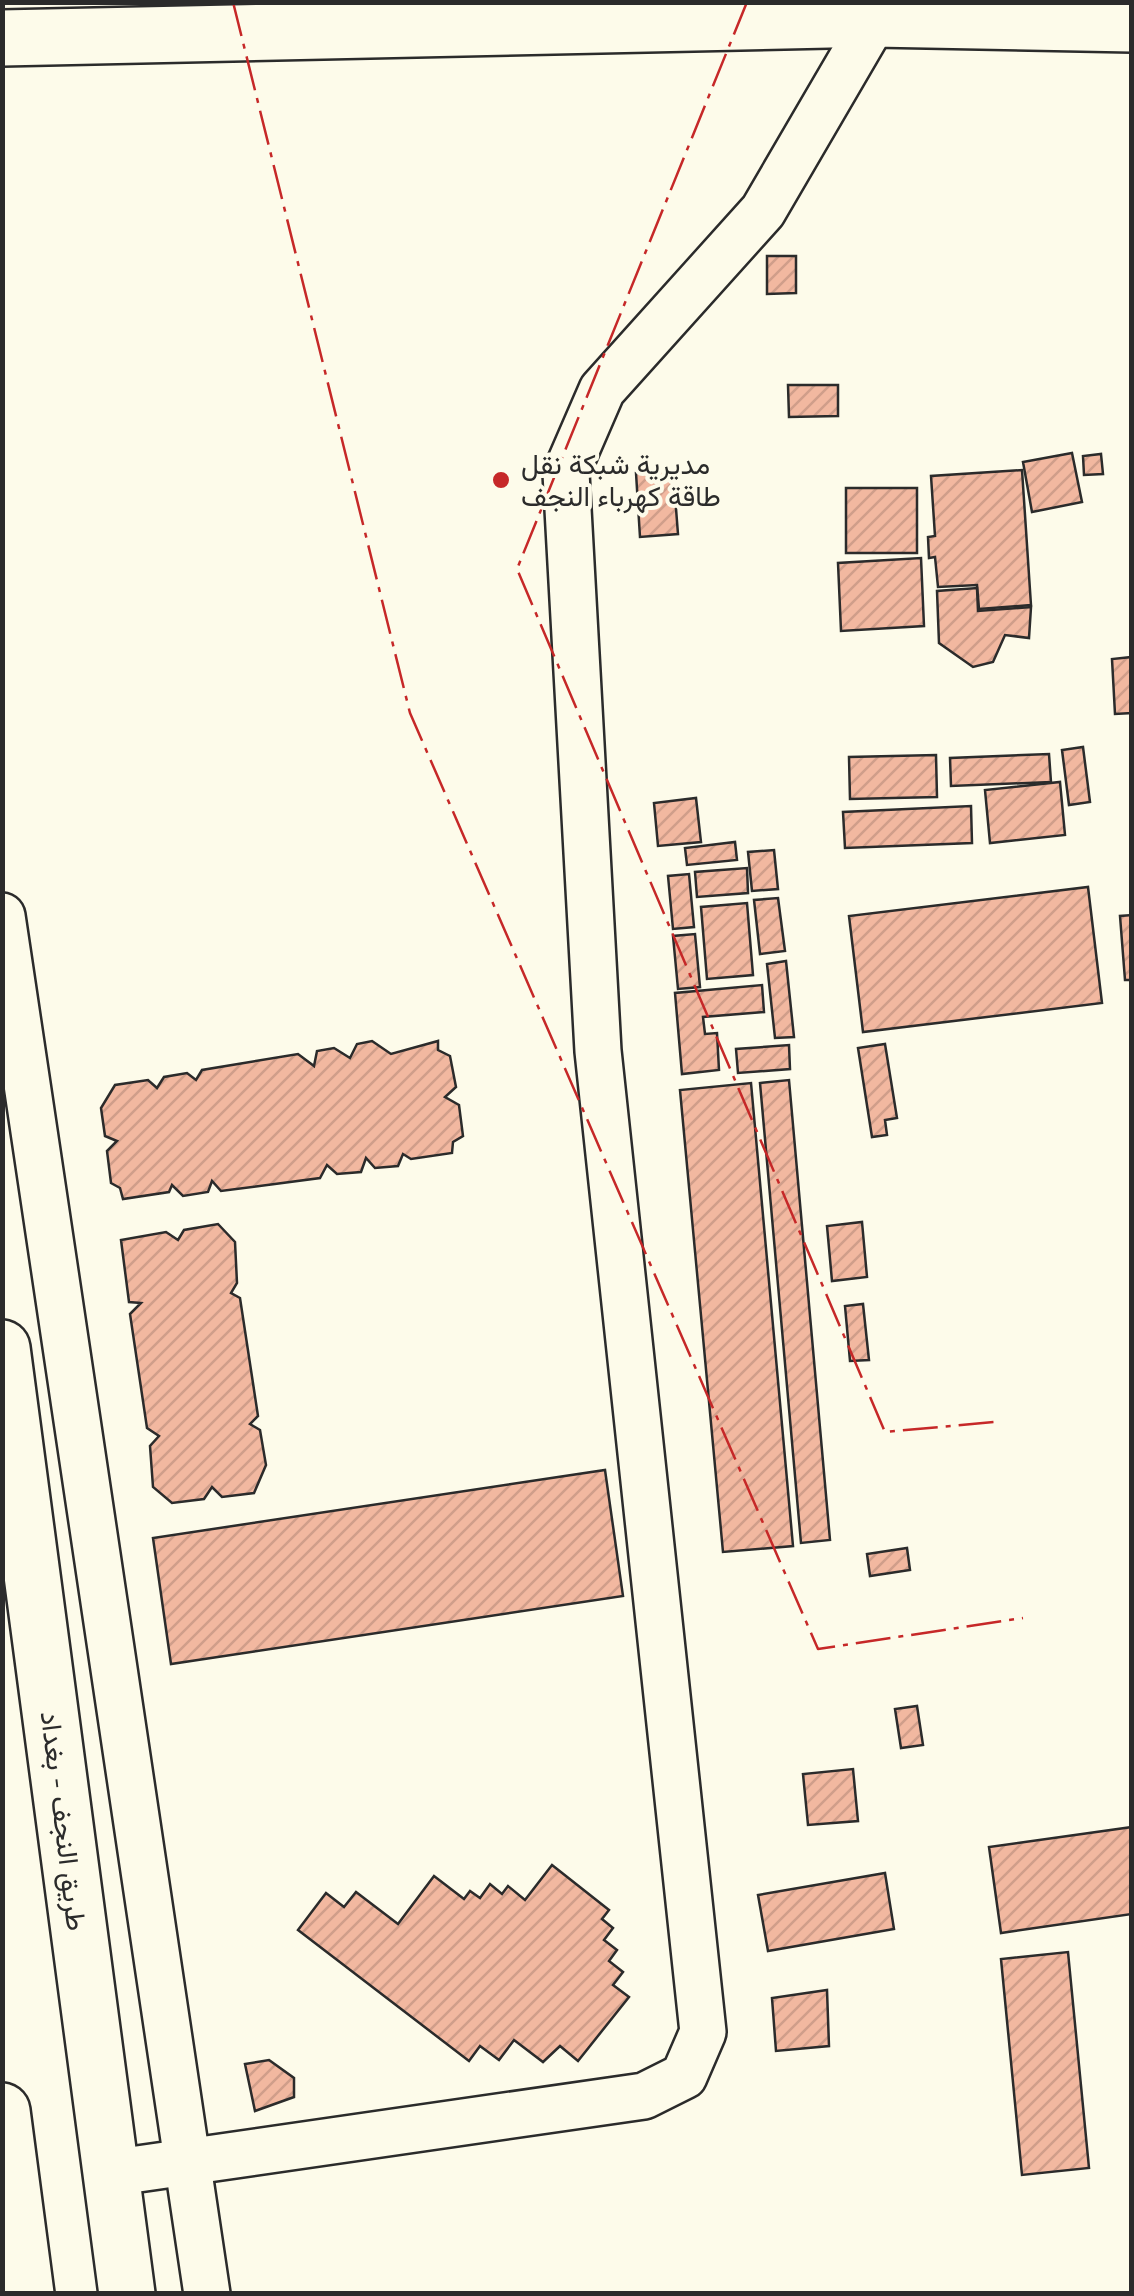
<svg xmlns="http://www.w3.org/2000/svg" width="1134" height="2296" viewBox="0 0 1134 2296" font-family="'Nunito Sans',Vazirmatn,sans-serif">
  <defs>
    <pattern id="building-hatch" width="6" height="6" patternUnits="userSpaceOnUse" patternTransform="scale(2.5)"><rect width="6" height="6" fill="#f2b8a0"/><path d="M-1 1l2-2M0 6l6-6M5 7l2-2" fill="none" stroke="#d09e8a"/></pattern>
  </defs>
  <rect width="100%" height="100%" fill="#fdfbea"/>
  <g fill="url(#building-hatch)" stroke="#2b2b2b" stroke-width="2.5">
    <polygon points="767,256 796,256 796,293 767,294"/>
    <polygon points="788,385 838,385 838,416 789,417"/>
    <polygon points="1072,453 1082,502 1032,512 1023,462"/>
    <polygon points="1101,454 1103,474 1084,475 1083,456"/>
    <polygon points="673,470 678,534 640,537 636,473"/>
    <polygon points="1022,470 1031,605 979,609 977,585 938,587 935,557 929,558 928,537 935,536 931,476"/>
    <rect x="846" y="488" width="71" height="65"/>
    <polygon points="921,558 924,626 841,631 838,563"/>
    <polygon points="977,588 978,611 1031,607 1029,638 1005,635 993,662 973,667 939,643 937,591"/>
    <polygon points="1132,657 1132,713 1115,714 1112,659"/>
    <polygon points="1083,747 1090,802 1069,805 1062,750"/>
    <polygon points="1049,754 1051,782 951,786 950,758"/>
    <polygon points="936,755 937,797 850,799 849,757"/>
    <polygon points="1060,782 1065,835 990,843 985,790"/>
    <polygon points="696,798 701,842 658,846 654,803"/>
    <polygon points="971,806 972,843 845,848 843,812"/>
    <polygon points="735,842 737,860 687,865 685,848"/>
    <polygon points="774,850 778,889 752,891 748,852"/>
    <polygon points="747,868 748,893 697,897 695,872"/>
    <polygon points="689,874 694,927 673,929 668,876"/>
    <polygon points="1088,887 1102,1003 863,1032 849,916"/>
    <polygon points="778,898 785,951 760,954 754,900"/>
    <polygon points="747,903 753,975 707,979 701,907"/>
    <polygon points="1132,915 1132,980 1125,980 1120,916"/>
    <polygon points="695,934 700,987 678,989 673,936"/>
    <polygon points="786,961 794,1037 775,1038 767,964"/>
    <polygon points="762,985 764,1012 703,1017 705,1034 717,1033 719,1070 682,1074 675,993"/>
    <polygon points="372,1041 391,1054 438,1041 438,1050 450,1056 456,1087 445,1097 459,1105 463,1136 453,1142 452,1153 411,1159 403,1154 398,1166 375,1168 366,1158 361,1172 337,1174 327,1165 320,1178 221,1191 212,1181 208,1192 183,1196 172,1185 169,1192 123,1199 120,1188 111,1183 107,1151 117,1141 105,1136 101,1108 115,1085 148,1080 157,1088 164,1077 187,1073 196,1080 202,1070 298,1054 314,1066 317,1051 334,1048 350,1058 357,1044"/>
    <polygon points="885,1044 897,1118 885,1120 887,1135 872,1137 858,1048"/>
    <polygon points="789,1045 790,1069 738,1073 736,1049"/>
    <polygon points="789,1080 830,1540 801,1543 760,1083"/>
    <polygon points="751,1083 793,1546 723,1552 680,1090"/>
    <polygon points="862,1222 867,1277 832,1281 827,1226"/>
    <polygon points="218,1224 235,1242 237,1283 231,1293 240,1298 258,1416 250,1424 260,1430 266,1465 254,1493 222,1497 212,1487 204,1499 172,1503 153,1487 150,1446 159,1436 147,1428 130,1314 141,1303 129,1302 121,1240 166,1232 178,1240 184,1230"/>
    <polygon points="863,1304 869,1360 850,1361 845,1306"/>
    <polygon points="605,1470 623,1596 171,1664 153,1538"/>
    <polygon points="907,1548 910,1570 870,1576 867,1554"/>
    <polygon points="917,1706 923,1745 901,1748 895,1709"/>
    <polygon points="853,1769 858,1821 808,1825 803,1774"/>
    <polygon points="1132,1827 1132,1914 1001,1933 989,1847"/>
    <polygon points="552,1865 609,1910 602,1919 613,1928 604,1940 617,1950 609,1961 623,1972 613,1985 629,1997 578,2061 560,2046 543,2062 514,2040 499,2060 480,2046 469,2061 298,1930 326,1893 344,1907 356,1892 398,1924 434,1876 464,1899 470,1891 480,1898 490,1884 502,1894 508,1886 525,1900"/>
    <polygon points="885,1873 894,1929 768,1951 758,1895"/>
    <polygon points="1068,1952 1089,2168 1022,2175 1001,1959"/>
    <polygon points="827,1990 829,2046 776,2051 772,1998"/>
    <polygon points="269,2060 294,2078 294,2097 255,2111 245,2064"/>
  </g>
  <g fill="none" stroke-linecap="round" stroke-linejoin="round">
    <defs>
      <g id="minor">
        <polyline points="2,916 207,2294"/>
        <polyline points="110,2173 644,2096 684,2076 703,2032 598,1051 566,473 602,390 763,211 875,19"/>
      </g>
      <g id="major">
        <polyline points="2,38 875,19 1132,24"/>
        <polyline points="2,1348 127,2294"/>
        <polyline points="2,2111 26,2294"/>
      </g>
    </defs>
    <use href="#minor" stroke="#2b2b2b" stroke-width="50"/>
    <use href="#major" stroke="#2b2b2b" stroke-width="60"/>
    <use href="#minor" stroke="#fdfbea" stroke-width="45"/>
    <use href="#major" stroke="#fdfbea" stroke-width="55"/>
    <g stroke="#c62828" stroke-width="2.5" stroke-dasharray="35 8 5 8" stroke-linecap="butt">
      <polyline points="233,2 410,713 818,1649 1023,1618"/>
      <polyline points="747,2 517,569 885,1432 994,1422"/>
    </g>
  </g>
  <circle fill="#c62828" stroke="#fdfbea" stroke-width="4" cx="501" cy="480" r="10"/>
  <g text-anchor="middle" stroke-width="8" stroke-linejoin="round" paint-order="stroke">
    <g font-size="28" fill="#2b2b2b" stroke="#fdfbea" text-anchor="start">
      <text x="521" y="474">مديرية شبكة نقل<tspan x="521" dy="32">طاقة كهرباء النجف</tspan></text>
    </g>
    <g font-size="28" fill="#2b2b2b" stroke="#fdfbea">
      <text transform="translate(64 1821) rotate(83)" y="10">طريق النجف - بغداد</text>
    </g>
  </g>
  <rect width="1134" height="2296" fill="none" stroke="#2b2b2b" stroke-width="10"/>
</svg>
